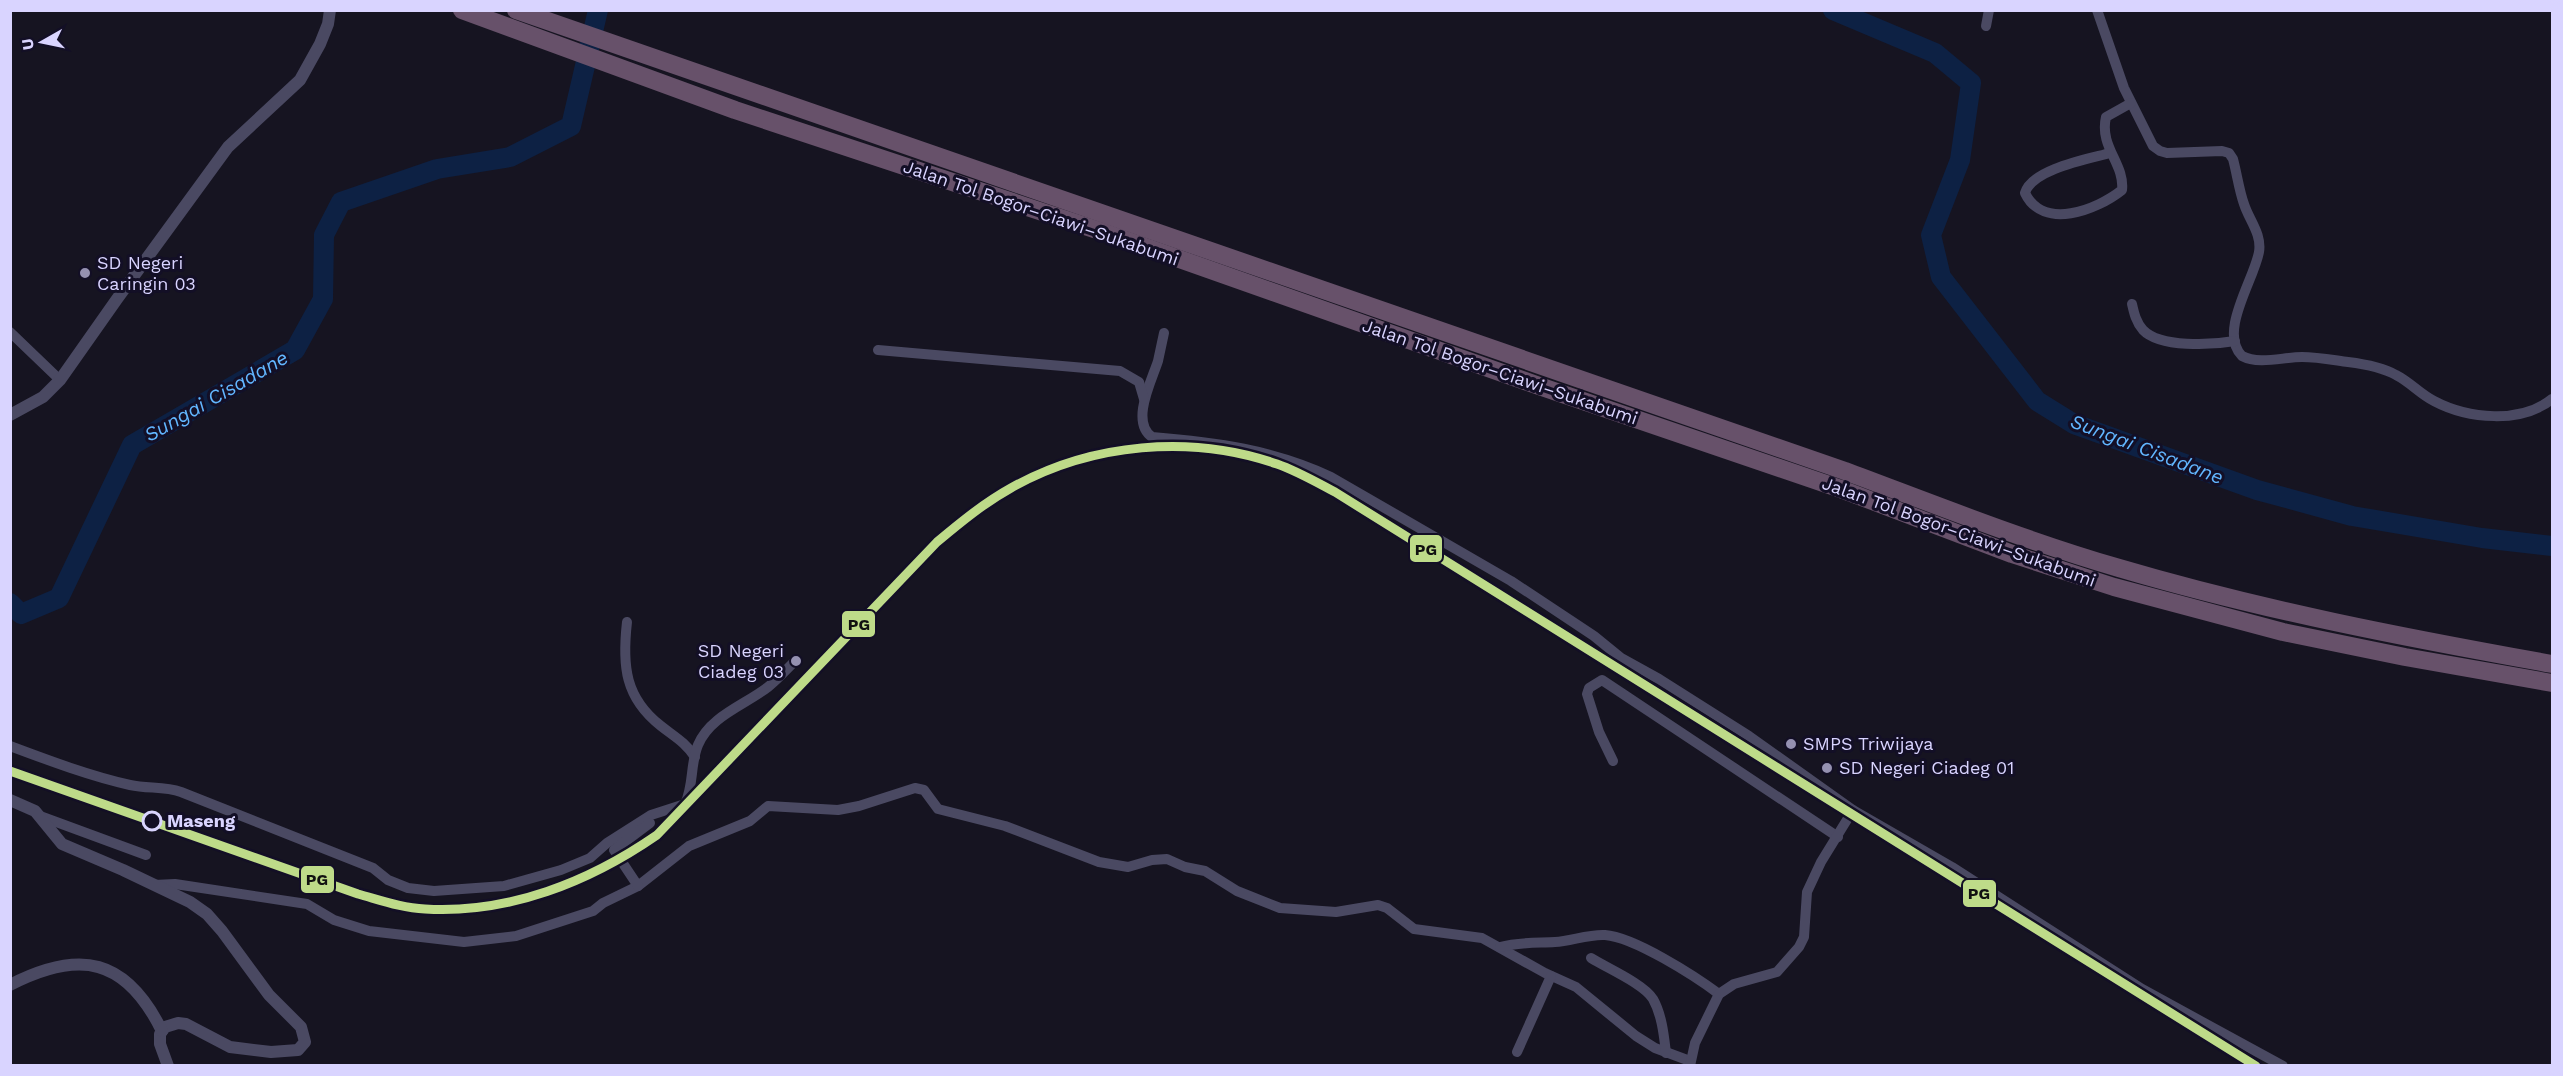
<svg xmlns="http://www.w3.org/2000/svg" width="2563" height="1076" viewBox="0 0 2563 1076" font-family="'Work Sans',sans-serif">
  <rect width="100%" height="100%" fill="#161421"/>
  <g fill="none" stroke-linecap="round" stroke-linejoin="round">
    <g stroke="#0d2144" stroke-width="20">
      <polyline points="1833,10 1935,53 1971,83 1960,160 1931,235 1941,277 2037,401 2074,424 2257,490 2352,516 2482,538 2552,546"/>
      <polyline points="10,603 21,614 59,598 132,445 295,350 323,299 324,235 341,202 437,169 510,157 571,126 598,10"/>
    </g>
    <g stroke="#4a4962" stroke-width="10">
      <path d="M 2097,10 L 2124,88 L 2153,146 L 2160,151 L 2167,153 L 2222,151 L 2229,153 L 2233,159 C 2237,174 2239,190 2244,204 C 2249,220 2262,234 2259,252 C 2254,280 2218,332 2242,356 C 2259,365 2283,357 2302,357 C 2317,357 2333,360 2348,362 C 2364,364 2382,367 2396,375 C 2410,382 2420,394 2434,401 C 2468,419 2521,424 2552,399"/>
      <polyline points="1986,26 1989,10"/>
      <path d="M 2110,153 C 2088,159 2032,169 2025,193 C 2043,231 2097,210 2122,190 C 2125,164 2099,147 2106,117 L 2131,103"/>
      <path d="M 2132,304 C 2134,313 2136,322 2143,330 C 2160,348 2212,345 2235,341"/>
      <polyline points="10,332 60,380"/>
      <path d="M 1164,333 C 1162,342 1160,352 1158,361 C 1152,380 1130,422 1152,437 C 1215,442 1274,450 1331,477 L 1511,581 L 1594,636 L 1621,658 L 1659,679 L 1749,736 L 1853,810"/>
      <polyline points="878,350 1120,371 1139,382 1144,399"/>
      <path d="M 627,622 C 622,666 625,698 661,726 C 675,737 685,742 695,757"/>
      <path d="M 10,746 C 50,761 90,776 130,785 C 148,789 164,786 181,792 L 373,868 L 388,880 L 408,888 L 434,891 L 504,886 L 561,870 L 590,858 L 607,843 L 651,815 L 685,804 C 694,785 690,764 698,745 C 710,716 745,705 768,687 C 778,679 786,670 795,661"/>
      <polyline points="1613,761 1599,732 1587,694 1589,688 1602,680 1838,837"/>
      <polyline points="40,816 146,855"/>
      <polyline points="154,885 175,884 307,904 334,920 369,931 464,942 516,936 593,911 603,903 638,886 689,846 750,821 768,806 838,810 859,806 915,788 924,790 938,809 1005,826 1099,862 1128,867 1152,860 1167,859 1185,867 1205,871 1237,891 1280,908 1336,912 1378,905 1387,908 1414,929 1482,938 1545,973 1576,987 1636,1036 1655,1048 1690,1061"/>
      <polyline points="638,886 614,850 650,823"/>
      <path d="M 1500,947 C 1519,942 1536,943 1555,942 C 1571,941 1589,934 1605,935 C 1634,937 1695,976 1719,994"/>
      <path d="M 1591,958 C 1607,968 1644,984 1653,999 C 1662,1015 1664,1036 1666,1053"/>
      <polyline points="1517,1052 1551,976"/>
      <polyline points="1690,1066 1695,1043 1719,994 1734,984 1777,972 1799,947 1804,937 1807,892 1821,862 1853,810 1952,867 2142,989 2283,1066"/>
    </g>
    <g stroke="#4a4962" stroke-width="12">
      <polyline points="10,415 43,397 60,380 117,299 228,147 300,80 320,44 328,24 330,10"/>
      <polyline points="10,800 35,811 62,844 123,870 190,902 207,914 222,931 269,995 301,1027 305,1042 298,1050 271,1052 230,1047 186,1024 178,1023 165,1027 160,1034 160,1044 168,1066"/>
      <path d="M 10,985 C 80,949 126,958 162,1031"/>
    </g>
    <g stroke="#67516a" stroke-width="18">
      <polyline points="462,10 735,110 1103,232 1542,387 1838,488 2012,554 2114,587 2283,632 2405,657 2552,683"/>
      <path d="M 516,10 L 1845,471 C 1936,505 2026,541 2119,568 C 2261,610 2407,638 2552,664"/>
    </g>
    <defs>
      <path id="rail-1" d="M 10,771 L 358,894 C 380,900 402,908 425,909 C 509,914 589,882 657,835 L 937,542 C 961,522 984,503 1011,488 C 1091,443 1191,434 1277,464 C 1297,471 1316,482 1335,492 L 2256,1066"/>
    </defs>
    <use href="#rail-1" stroke="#130f26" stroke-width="14"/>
    <use href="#rail-1" stroke="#bedb89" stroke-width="9"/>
  </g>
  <g fill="#9591b1" stroke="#130f26" stroke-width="2">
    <circle cx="85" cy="273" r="6"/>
    <circle cx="796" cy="661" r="6"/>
    <circle cx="1791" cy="744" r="6"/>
    <circle cx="1827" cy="768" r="6"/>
  </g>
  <circle fill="#130f26" stroke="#d9d4ff" stroke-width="3" cx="152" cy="821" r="9"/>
  <g text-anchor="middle" stroke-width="6" stroke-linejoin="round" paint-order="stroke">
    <g font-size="18" fill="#d9d4ff" stroke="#130f26">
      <text transform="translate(1041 213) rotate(19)" y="6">Jalan Tol Bogor–Ciawi–Sukabumi</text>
      <text transform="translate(1500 372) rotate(19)" y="6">Jalan Tol Bogor–Ciawi–Sukabumi</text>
      <text transform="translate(1959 532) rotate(20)" y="6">Jalan Tol Bogor–Ciawi–Sukabumi</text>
    </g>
    <g font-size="18" fill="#d9d4ff" stroke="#130f26" text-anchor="start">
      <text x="97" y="269">SD Negeri<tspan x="97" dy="21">Caringin 03</tspan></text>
      <text x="784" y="657" text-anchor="end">SD Negeri<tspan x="784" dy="21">Ciadeg 03</tspan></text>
      <text x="1803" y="750">SMPS Triwijaya</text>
      <text x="1839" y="774">SD Negeri Ciadeg 01</text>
    </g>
    <g font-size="18" font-weight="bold" fill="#d9d4ff" stroke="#130f26" text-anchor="start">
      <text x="167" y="827">Maseng</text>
    </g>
    <g font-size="20" font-style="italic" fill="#62b6ff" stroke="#130f26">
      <text transform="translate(216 396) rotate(-30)" y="7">Sungai Cisadane</text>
      <text transform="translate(2147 449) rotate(21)" y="7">Sungai Cisadane</text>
    </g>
  </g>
  <g stroke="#130f26" stroke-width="2">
    <rect x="1409" y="534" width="34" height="29" rx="6" fill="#bedb89"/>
    <rect x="841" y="610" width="35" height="28" rx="6" fill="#bedb89"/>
    <rect x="300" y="865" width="35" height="29" rx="6" fill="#bedb89"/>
    <rect x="1962" y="879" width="35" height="29" rx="6" fill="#bedb89"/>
  </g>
  <g font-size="16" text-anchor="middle" font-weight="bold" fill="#111">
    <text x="1426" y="555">PG</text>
    <text x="859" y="630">PG</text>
    <text x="317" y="885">PG</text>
    <text x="1979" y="899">PG</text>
  </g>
  <rect width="2563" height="1076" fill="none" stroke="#d9d4ff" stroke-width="24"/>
  <g transform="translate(42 42) rotate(261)" stroke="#130f26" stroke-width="4.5" paint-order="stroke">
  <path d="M0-4.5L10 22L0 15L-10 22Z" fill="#d9d4ff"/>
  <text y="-9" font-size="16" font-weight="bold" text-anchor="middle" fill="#d9d4ff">U</text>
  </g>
</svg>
